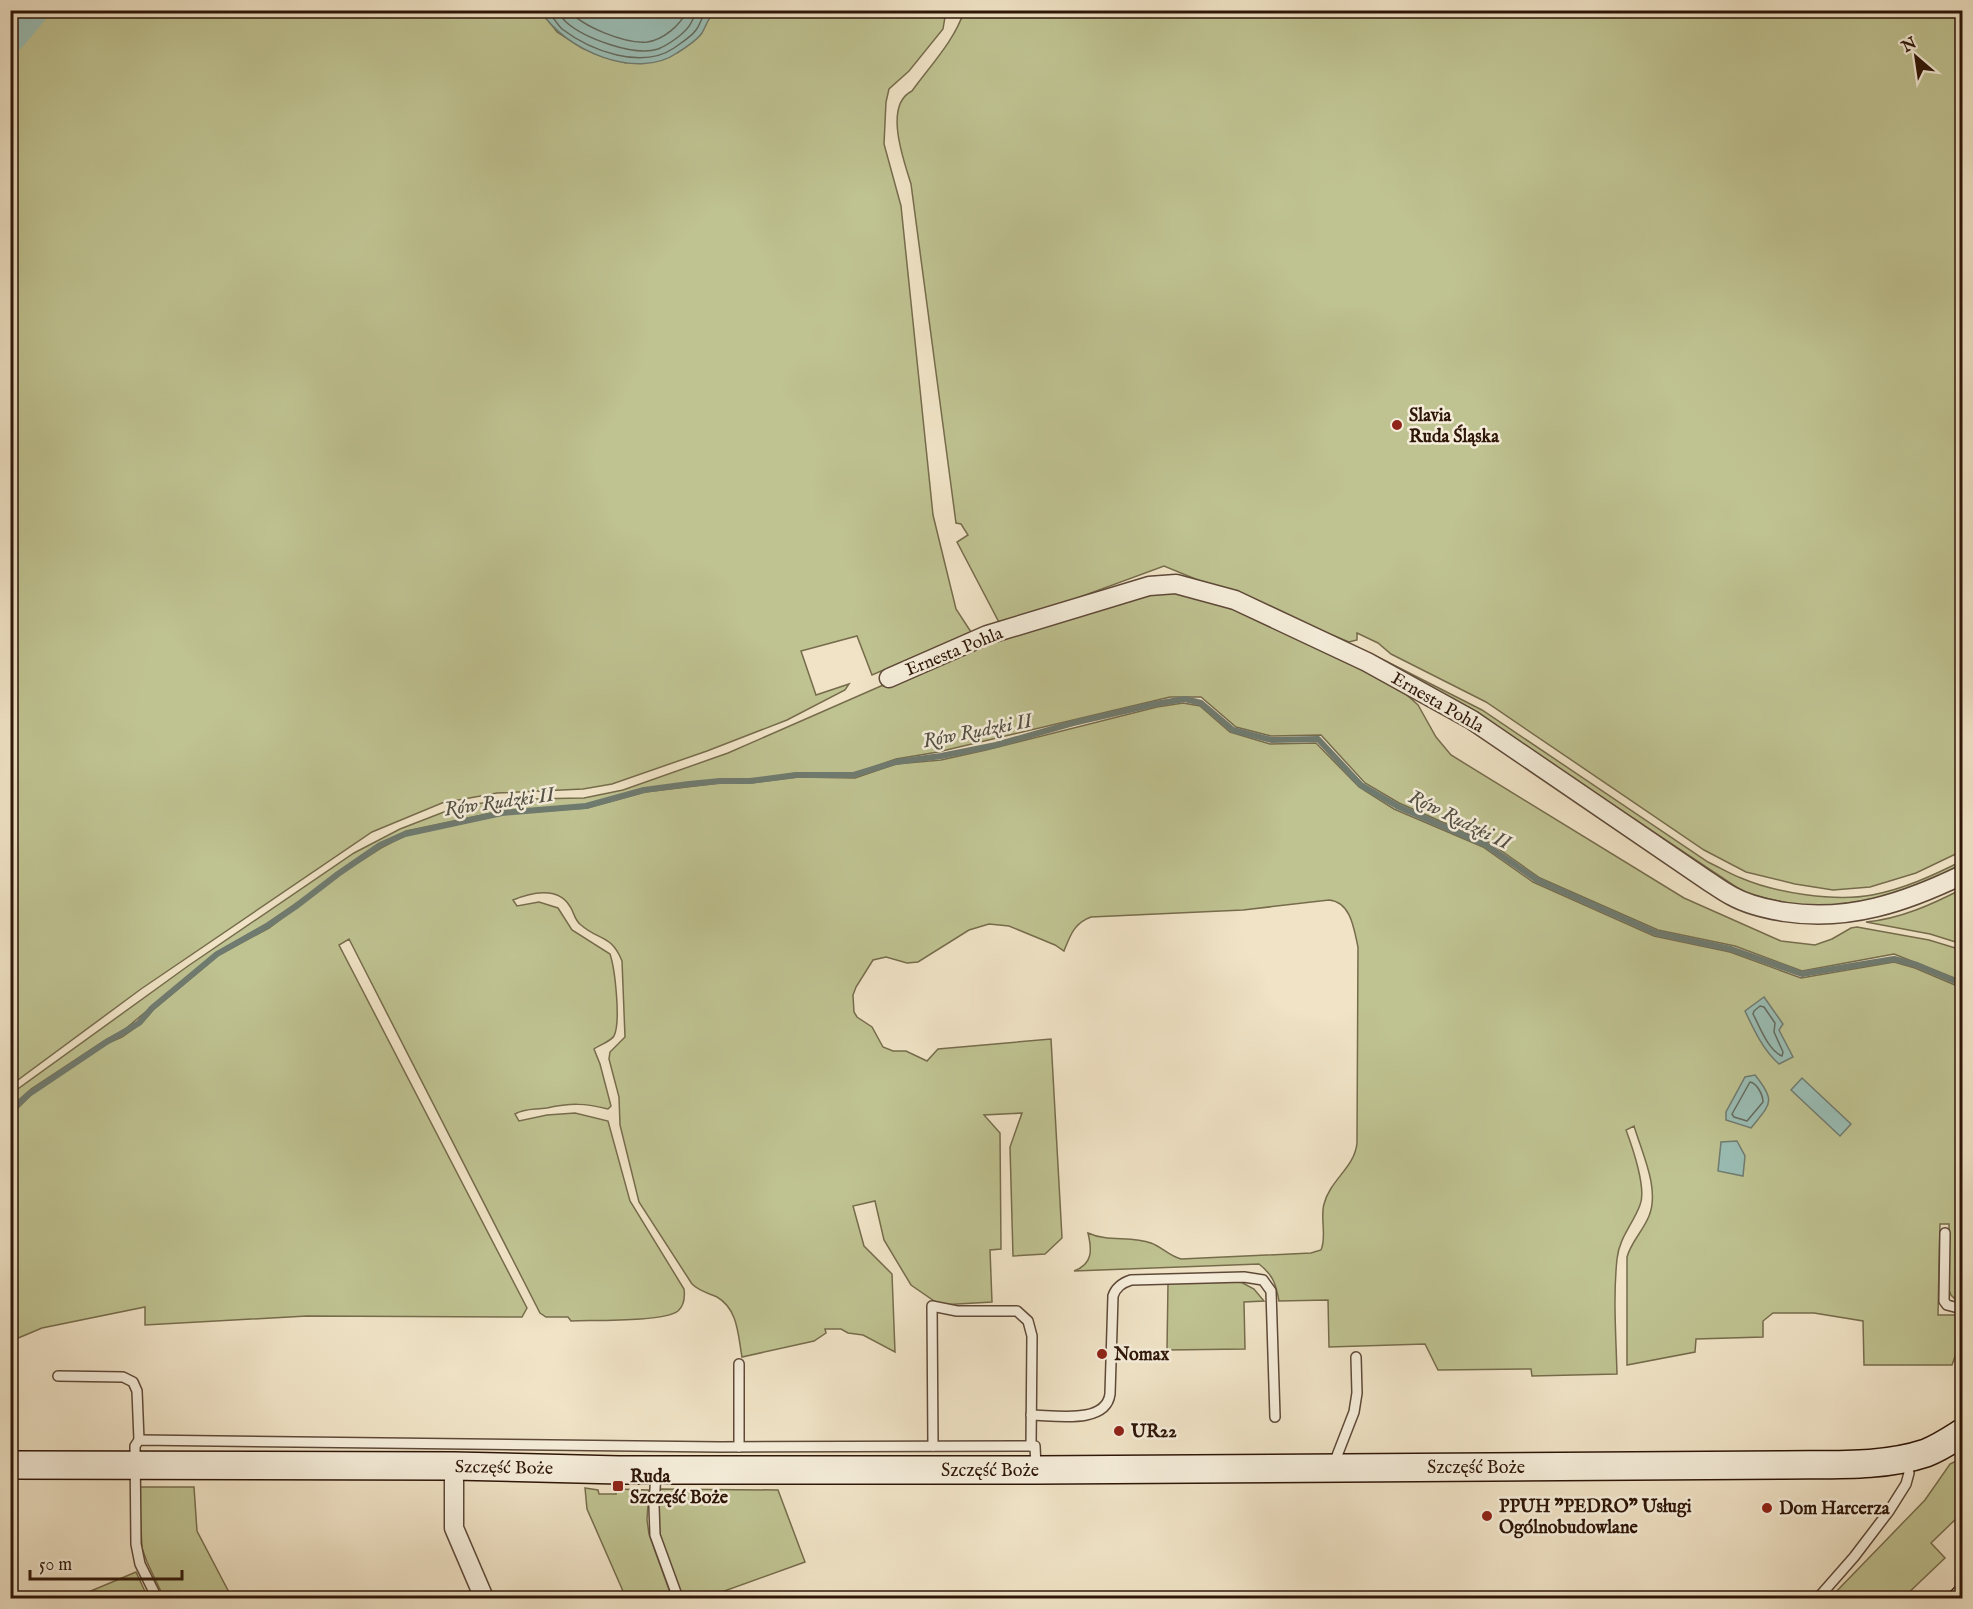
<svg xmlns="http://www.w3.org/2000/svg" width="1973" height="1609" viewBox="0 0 1973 1609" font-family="'IM FELL English',serif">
  <rect width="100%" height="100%" fill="#f0e3c6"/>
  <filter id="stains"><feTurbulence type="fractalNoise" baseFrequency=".00333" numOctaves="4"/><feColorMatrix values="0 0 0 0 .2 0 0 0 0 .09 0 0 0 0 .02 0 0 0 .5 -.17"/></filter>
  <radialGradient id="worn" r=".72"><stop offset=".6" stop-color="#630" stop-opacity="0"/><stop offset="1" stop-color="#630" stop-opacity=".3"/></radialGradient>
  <g fill="#bfc291" stroke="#766c4c" stroke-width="1.5">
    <polygon points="541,10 557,32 582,48 604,57 626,63 701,34 708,18 717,11 946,11 943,29 909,71 889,89 886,102 884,144 901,206 933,515 956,609 971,632 872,675 857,636 801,651 816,695 849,684 845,690 787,720 707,751 612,784 583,789 497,793 442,803 372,832 141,989 11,1085 10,44 37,11"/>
    <path d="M 964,11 L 1962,11 L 1962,851 L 1916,873 L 1870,887 L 1833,890 L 1795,884 L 1746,872 L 1704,850 L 1486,702 L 1391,654 L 1378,643 L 1357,633 L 1357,640 L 1349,642 L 1164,566 L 1001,626 L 957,542 L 968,535 L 961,524 L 956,523 L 911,184 C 904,161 883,105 912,91 C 930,66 955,40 964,11 Z"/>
    <polygon points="1176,590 1234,605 1398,687 1418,705 1436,737 1451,755 1684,898 1781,941 1815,945 1832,939 1851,928 1857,927 1929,940 1962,950 1962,981 1894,954 1802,971 1735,946 1658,930 1540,878 1490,843 1399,803 1365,783 1321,735 1271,736 1236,727 1201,697 1170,697 938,752 896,759 853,774 797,773 750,780 722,779 644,789 586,805 502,811 406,831 380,844 336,873 321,886 266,924 217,952 124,1030 107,1039 31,1089 11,1107 11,1094 188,966 354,853 400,829 462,805 527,799 584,798 623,790 728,753 954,654 1148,591"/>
    <path d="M 1370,653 L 1482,710 L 1708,862 C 1719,867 1730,874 1741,878 C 1776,893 1835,902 1872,895 C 1904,889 1934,875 1962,861 L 1962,869 L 1929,885 L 1850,907 L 1797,905 L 1747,894 L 1478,715 Z"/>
    <path d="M 1183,703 L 1200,706 L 1230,732 L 1270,744 L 1316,743 L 1359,787 L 1394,809 L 1483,847 L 1533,882 L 1654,936 L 1730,952 L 1801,978 L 1894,962 L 1915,968 L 1962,988 L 1962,1303 L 1959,1303 L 1951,1295 L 1949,1290 L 1949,1224 L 1940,1224 L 1938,1315 L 1962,1315 L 1962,1337 L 1952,1365 L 1864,1365 L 1863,1321 L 1814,1313 L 1773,1313 L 1763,1321 L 1763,1337 L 1696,1339 L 1695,1352 L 1627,1365 L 1627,1257 C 1631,1242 1643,1231 1649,1216 C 1660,1189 1642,1153 1634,1126 L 1626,1130 C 1632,1146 1647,1189 1640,1205 C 1633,1224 1619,1238 1617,1259 C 1613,1297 1616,1336 1617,1374 L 1532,1376 L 1531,1369 L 1438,1370 L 1425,1344 L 1329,1347 L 1328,1300 L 1279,1301 C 1276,1284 1273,1275 1259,1264 L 1074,1271 C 1093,1264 1092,1250 1088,1233 C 1107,1242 1131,1236 1151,1243 C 1162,1247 1169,1256 1181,1259 L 1311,1253 L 1321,1250 C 1327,1237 1320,1218 1324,1204 C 1330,1180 1355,1167 1357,1143 L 1358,947 C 1354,929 1351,902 1329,900 L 1243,910 L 1091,917 C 1074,923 1070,936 1064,951 L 1055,945 L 1009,926 L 989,924 L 969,930 L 918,962 L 907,963 L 886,957 L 873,960 L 856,987 L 853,995 L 854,1012 L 857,1017 L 872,1027 L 883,1047 L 893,1051 L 906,1051 L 927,1061 L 938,1049 L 1051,1039 L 1062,1238 L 1045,1254 L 1013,1256 L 1010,1147 L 1022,1113 L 984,1115 L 1000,1133 L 1001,1249 L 990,1250 L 992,1302 L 940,1305 L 911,1285 L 884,1240 L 875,1201 L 853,1206 L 864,1246 L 892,1274 L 895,1352 L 863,1335 L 848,1333 L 841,1329 L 825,1329 L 826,1333 L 814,1341 L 742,1357 C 738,1335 738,1309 717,1297 C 708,1293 699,1291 692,1284 L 639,1202 L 620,1125 L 619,1097 L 609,1059 L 610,1052 L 625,1037 L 622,961 C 611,934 599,941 581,925 C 574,920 574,911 569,905 C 557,886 530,893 513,900 L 517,906 L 539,902 L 558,908 L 572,930 L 610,954 C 615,969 621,1022 614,1036 C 611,1041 600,1045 594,1049 L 600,1064 L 611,1106 L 608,1109 C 585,1103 570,1103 547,1108 C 535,1110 525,1108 515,1114 L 519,1121 L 547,1115 L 575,1113 L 608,1121 L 630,1201 L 684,1289 C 685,1297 685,1305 678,1311 C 664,1322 592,1320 571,1321 L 568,1317 L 546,1317 L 540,1313 L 349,939 L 339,945 L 527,1308 L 522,1317 L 307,1316 L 145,1325 L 145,1307 L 42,1328 L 11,1341 L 10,1116 L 31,1095 L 106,1044 L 122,1037 L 142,1023 L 153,1010 L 219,955 L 269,928 L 339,875 L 381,848 L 406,835 L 504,814 L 587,808 L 645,792 L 720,783 L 751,783 L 798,777 L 855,778 L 896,764 L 941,760 L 986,750 L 1157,707 Z"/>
    <path d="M 1962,889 L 1962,944 L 1930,934 L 1866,922 C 1900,919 1933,904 1962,889 Z"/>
    <polygon points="1239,1281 1254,1289 1264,1301 1244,1302 1245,1349 1167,1350 1168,1283"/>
    <polygon points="1962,1458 1962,1513 1931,1543 1945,1558 1903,1598 1830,1598 1925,1500 1950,1464"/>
    <polygon points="139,1487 194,1487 197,1531 232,1598 164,1598 147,1562 142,1548"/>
    <polygon points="585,1488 598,1490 599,1494 616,1494 616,1489 649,1490 647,1520 649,1534 672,1598 626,1598 587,1509"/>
    <polygon points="659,1489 778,1490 805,1562 705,1598 683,1598 662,1544 658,1530"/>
    <polygon points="136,1572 148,1598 80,1598 79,1596"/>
  </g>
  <g fill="#9abeb6" stroke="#6f7b70" stroke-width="1.5">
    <path d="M 541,11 L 717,11 C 707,19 708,22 702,33 C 697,40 685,48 677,53 C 637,81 564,50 541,11 Z"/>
    <path d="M 1764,997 L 1783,1024 L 1779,1030 L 1793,1057 L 1779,1064 C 1763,1050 1754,1030 1745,1011 Z"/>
    <path d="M 1755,1075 C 1777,1102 1770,1104 1751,1128 L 1726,1120 L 1726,1112 L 1745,1077 Z"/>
    <polygon points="1802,1078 1851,1124 1840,1136 1791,1090"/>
    <polygon points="1737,1141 1745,1156 1743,1176 1718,1171 1721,1142"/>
  </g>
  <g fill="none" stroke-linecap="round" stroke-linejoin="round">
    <g stroke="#646a5f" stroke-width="1.5">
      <path d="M 548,10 C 552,16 557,24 562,29 C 591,51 642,70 674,48 C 681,43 691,37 696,30 C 701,24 701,16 708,10"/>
      <path d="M 557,10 C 560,14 563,19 566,22 C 584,38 634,57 658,49 C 668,45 686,33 691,23 C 693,19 695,15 697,10"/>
      <path d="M 569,10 C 582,27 626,44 647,42 C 663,40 681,25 687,10"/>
      <path d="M 1760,1006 L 1764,1007 L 1775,1023 L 1774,1032 L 1783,1052 L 1782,1056 C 1768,1050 1760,1027 1753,1014 L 1754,1011 Z"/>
      <path d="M 1750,1082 C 1757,1083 1763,1095 1763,1102 L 1747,1121 L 1734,1117 L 1732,1114 Z"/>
    </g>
    <polyline stroke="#6f7b70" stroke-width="6" points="10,1111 29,1094 105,1043 139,1023 152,1008 217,954 267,926 295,907 338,874 380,845 405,834 502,813 586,806 644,790 689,784 720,781 750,781 796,775 853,775 896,762 941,756 996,745 1073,723 1155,704 1185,699 1201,703 1233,730 1272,740 1318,739 1361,785 1397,806 1486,845 1537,880 1656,933 1731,949 1802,974 1894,959 1917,965 1962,984"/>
    <polyline stroke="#9abeb6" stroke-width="36" points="10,34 30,10"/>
    <defs>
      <g id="lane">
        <polyline points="1945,1233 1944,1301 1947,1305 1962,1309"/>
        <polyline points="739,1364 739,1447"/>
        <polyline points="58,1376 123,1377 133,1382 137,1391 139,1440"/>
        <path d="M 1031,1415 C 1054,1415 1106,1425 1110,1394 L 1113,1296 C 1116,1287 1122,1283 1131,1280 L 1244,1277 L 1263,1280 L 1271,1291 L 1275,1417"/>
        <polyline points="933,1446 932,1306 957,1311 1017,1311 1028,1321 1032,1336 1031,1446"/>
        <polyline points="1333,1466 1354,1412 1357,1393 1356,1357"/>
        <polyline points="656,1472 654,1506 655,1535 678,1598"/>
        <polyline points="157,1598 140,1564 136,1544 135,1446 139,1440 720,1447 1035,1446 1036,1468"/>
        <polyline points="1818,1598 1854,1557 1889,1511 1906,1484 1909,1473 1906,1461"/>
      </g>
      <g id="street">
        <path d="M 889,678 L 987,635 L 1149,586 L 1176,584 L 1235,600 L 1367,662 L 1472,720 L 1708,881 C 1716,886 1724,892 1732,896 C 1748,905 1766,909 1785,912 C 1848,922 1906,902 1962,875"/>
        <polyline points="454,1466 454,1528 484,1598"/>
      </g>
      <path id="secondary" d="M 10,1465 L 454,1466 L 619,1470 L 1036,1470 L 1783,1465 C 1829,1464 1881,1468 1926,1453 C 1939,1448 1951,1440 1962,1433"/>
    </defs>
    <use href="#lane" stroke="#5e4938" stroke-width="12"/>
    <use href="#street" stroke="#5e4938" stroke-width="21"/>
    <use href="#secondary" stroke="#2e1608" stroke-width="30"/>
    <use href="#lane" stroke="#f5edda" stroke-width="9"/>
    <use href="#street" stroke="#f5edda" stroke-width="18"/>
    <use href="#secondary" stroke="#f5edda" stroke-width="27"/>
    <defs>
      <polyline id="rail" points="1948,1598 1962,1584"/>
    </defs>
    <use href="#rail" stroke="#2e1608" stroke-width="7"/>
    <use href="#rail" stroke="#f5edda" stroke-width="4.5" stroke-dasharray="14" stroke-linecap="butt"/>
  </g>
  <g fill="#8f2418" stroke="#f5edda" stroke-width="2">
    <circle cx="1397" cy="425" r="6"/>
    <circle cx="1102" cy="1354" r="6"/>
    <circle cx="1119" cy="1431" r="6"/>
    <rect x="612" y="1480" width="12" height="12" rx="3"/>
    <circle cx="1767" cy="1508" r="6"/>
    <circle cx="1487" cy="1516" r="6"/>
  </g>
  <g text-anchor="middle" stroke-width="5" stroke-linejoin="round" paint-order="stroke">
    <g font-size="18" font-weight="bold" fill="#2e1608" stroke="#f5edda" text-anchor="start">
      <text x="1409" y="421">Slavia<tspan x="1409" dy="21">Ruda Śląska</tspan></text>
      <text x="1114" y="1360">Nomax</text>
      <text x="1131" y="1437">UR22</text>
      <text x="630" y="1482">Ruda<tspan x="630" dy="21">Szczęść Boże</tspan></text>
      <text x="1499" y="1512">PPUH "PEDRO" Usługi<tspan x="1499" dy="21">Ogólnobudowlane</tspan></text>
      <text x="1779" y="1514">Dom Harcerza</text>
    </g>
    <g font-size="18" fill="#2e1608" stroke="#f5edda">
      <text transform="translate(954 651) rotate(-22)" y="6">Ernesta Pohla</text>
      <text transform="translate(1438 702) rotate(30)" y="6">Ernesta Pohla</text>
      <text transform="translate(504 1467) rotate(1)" y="6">Szczęść Boże</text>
      <text x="1476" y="1473">Szczęść Boże</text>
      <text x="990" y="1476">Szczęść Boże</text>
    </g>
    <g font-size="20" font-style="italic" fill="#545145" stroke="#f5edda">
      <text transform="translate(977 730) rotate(-11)" y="7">Rów Rudzki II</text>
      <text transform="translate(499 801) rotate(-8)" y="7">Rów Rudzki II</text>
      <text transform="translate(1460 819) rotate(26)" y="7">Rów Rudzki II</text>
    </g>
  </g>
  <rect width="1973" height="1609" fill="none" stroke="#f0e3c6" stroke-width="36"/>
  <rect x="12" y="12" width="1949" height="1585" fill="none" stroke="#2e1608" stroke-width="3"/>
  <rect x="18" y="18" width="1937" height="1573" fill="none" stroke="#2e1608" stroke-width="1.5"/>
  <g transform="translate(1916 57) rotate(331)" stroke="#f5edda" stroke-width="4.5" paint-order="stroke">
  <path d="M0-4.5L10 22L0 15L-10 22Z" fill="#2e1608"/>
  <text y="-9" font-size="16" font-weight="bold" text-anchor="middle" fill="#2e1608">N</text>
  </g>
  <path d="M30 1570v9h152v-9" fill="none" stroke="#2e1608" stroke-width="3"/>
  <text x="39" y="1570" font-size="18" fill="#2e1608" stroke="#f5edda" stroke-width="4.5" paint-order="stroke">50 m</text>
  <rect width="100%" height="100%" filter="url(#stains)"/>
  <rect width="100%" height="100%" fill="url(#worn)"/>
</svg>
